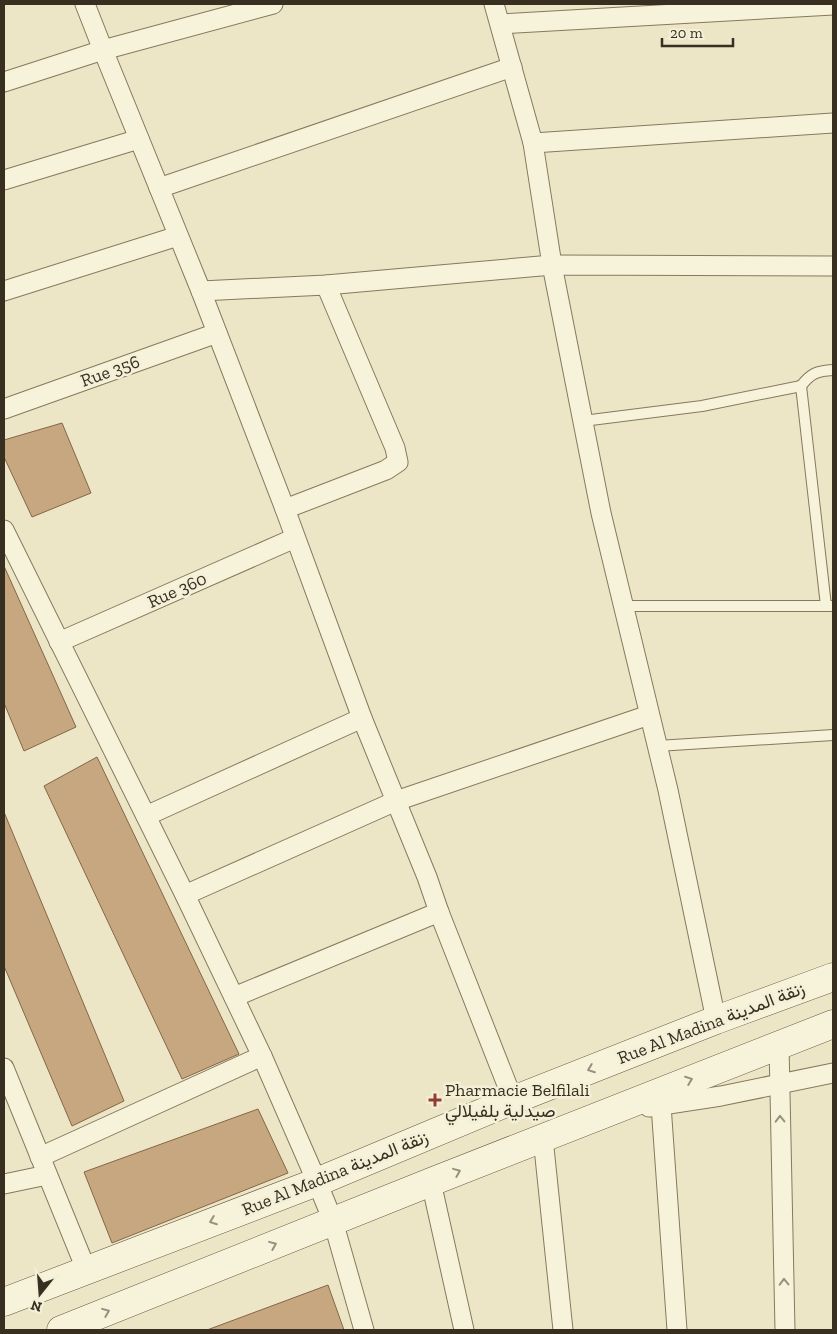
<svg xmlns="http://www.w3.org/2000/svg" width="837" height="1334" viewBox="0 0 837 1334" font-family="'Zilla Slab',Vazirmatn,serif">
  <rect width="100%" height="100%" fill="#ece6c7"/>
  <g fill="#c7a780" stroke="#846645">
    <polygon points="62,423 91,493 32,517 4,457 4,440"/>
    <polygon points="4,566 76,727 24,751 4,703"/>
    <polygon points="97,757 239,1054 182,1079 44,786"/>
    <polygon points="4,812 124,1101 72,1126 4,966"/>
    <polygon points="258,1109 288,1173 112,1243 84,1172"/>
    <polygon points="328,1285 344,1330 207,1330"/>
  </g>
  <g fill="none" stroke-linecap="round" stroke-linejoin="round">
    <defs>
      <g id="lane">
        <path d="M 801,386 C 811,373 817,371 833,370"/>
        <polyline points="583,421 702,406 801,386 826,606"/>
        <polyline points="623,606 833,606"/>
        <polyline points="657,746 833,735"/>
      </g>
      <g id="street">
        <polyline points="85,4 103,50 201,291 285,509 362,718 427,877 439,912 513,1100"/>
        <polyline points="494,4 533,143 552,265 601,513 668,790 716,1020"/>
        <polyline points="500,24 833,5"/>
        <polyline points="4,82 103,50 273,4"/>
        <polyline points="533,143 833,123"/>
        <polyline points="4,180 139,139"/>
        <polyline points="159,188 512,67"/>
        <polyline points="4,291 178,236"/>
        <polyline points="201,291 326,285 552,265 833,266"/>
        <polyline points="4,409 217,333"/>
        <polyline points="285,509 386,470 398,462 395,448 326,285"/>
        <polyline points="4,530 185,895 262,1056 317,1182 333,1221 364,1330"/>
        <polyline points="59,642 295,538"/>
        <polyline points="146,816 362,718"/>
        <polyline points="185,895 396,801 649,715"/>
        <polyline points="234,997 439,912"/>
        <polyline points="779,1045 785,1330"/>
        <polyline points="4,1068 86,1269"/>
        <polyline points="660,1091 677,1330"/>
        <polyline points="649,1107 721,1096 833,1073"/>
        <polyline points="543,1138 563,1330"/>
        <polyline points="40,1157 262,1056"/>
        <polyline points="431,1182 464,1330"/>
        <polyline points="4,1184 47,1175"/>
      </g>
      <g id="secondary">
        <polyline points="4,1302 317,1182 513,1100 716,1020 833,977"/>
        <polyline points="61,1330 431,1182 833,1024"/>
      </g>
    </defs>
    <use href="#lane" stroke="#86795e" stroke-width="12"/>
    <use href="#street" stroke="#86795e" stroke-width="21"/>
    <use href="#secondary" stroke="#685a41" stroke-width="29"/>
    <use href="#lane" stroke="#f7f2da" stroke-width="10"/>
    <use href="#street" stroke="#f7f2da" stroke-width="19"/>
    <use href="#secondary" stroke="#f7f2da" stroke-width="28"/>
  </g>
  <defs><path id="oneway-chevron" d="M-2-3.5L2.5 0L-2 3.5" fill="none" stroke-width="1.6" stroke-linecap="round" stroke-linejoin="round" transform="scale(1.25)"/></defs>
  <g stroke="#98907d">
    <use href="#oneway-chevron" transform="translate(591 1069) rotate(159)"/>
    <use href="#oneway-chevron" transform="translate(689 1080) rotate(-21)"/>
    <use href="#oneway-chevron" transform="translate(780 1119) rotate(-91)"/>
    <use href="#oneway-chevron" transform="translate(457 1172) rotate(-22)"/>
    <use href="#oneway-chevron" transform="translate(213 1221) rotate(159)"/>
    <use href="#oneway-chevron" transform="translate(273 1245) rotate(-22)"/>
    <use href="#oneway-chevron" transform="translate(784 1282) rotate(-91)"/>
    <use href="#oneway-chevron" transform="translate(106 1312) rotate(-22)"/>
  </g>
  <path fill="#923d31" stroke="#f4efd7" stroke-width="2" d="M432.5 1092.5h5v5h5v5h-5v5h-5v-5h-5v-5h5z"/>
  <g text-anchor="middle" stroke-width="5" stroke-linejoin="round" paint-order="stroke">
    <g font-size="18" fill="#382f20" stroke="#f4efd7">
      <text transform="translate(110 371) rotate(-20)" y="6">Rue 356</text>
      <text transform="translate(177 590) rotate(-24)" y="6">Rue 360</text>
      <text transform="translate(711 1023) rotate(-21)" y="6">Rue Al Madina زنقة المدينة</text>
      <text transform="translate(335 1173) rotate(-22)" y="6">Rue Al Madina زنقة المدينة</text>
    </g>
    <g font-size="18" fill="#382f20" stroke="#f4efd7" text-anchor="start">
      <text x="445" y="1096">Pharmacie Belfilali<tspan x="445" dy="21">صيدلية بلفيلالي</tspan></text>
    </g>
  </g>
  <rect width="837" height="1334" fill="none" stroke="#382f20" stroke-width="10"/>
  <g transform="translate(40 1294) rotate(197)" stroke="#f4efd7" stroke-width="4" paint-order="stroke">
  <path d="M0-4L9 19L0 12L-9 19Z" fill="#382f20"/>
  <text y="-8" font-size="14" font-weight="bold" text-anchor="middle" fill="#382f20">N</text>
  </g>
  <path d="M662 38v8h71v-8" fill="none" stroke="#382f20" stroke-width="2.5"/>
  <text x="670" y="38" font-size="15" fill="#382f20" stroke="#f4efd7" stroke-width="4" paint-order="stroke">20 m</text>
</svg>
